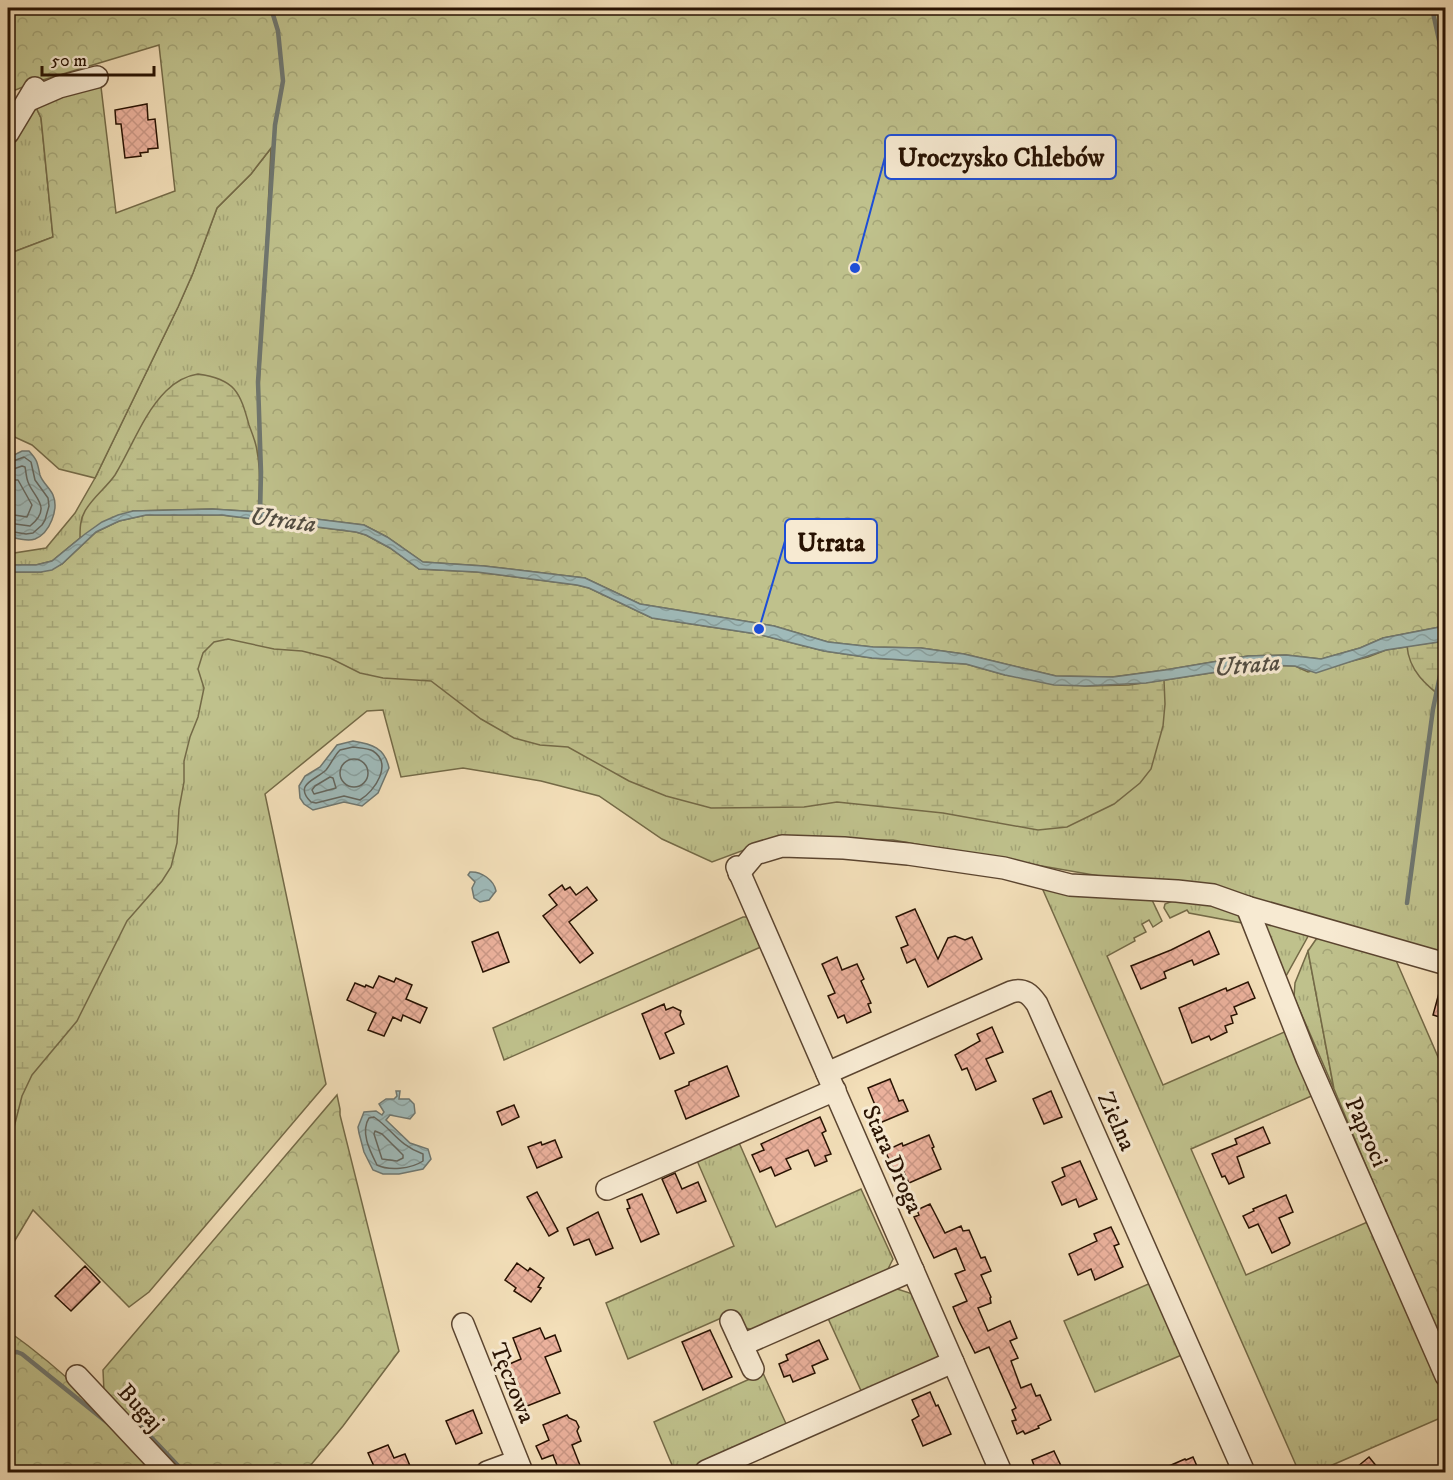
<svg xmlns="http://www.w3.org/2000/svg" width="1453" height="1480" viewBox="0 0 1453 1480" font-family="'IM FELL DW Pica',serif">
  <defs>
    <pattern id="grass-tufts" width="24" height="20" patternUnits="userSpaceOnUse" patternTransform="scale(1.5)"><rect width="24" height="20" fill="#bfc18c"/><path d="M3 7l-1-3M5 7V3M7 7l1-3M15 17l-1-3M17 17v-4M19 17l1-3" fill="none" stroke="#a4a577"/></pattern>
    <pattern id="forest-crowns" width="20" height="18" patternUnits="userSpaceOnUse" patternTransform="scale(1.5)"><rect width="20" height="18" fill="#bfc18c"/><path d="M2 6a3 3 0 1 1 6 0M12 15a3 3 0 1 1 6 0" fill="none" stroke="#a4a577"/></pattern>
    <pattern id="wetland-marsh" width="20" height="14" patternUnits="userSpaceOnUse" patternTransform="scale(1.5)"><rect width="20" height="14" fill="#bfc18c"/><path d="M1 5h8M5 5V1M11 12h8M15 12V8" fill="none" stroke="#a4a577"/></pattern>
    <pattern id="water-waves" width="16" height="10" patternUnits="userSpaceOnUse" patternTransform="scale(1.5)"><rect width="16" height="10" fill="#9fbab9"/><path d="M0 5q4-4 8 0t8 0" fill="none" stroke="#899f9d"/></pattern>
    <pattern id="building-cross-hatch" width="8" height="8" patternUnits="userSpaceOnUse" patternTransform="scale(1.5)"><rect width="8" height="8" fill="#ebb19c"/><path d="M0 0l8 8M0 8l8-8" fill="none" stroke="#ca9785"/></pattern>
  </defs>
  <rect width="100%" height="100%" fill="#f3dfb9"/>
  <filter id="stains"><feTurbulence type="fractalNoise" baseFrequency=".00333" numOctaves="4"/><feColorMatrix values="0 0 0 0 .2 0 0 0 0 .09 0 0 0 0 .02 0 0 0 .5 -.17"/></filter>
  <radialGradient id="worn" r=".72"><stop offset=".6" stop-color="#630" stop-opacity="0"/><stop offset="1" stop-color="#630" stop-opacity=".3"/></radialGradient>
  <g fill="url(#grass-tufts)" stroke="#746a47" stroke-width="1.5">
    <polygon points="34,103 41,118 53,237 8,254 8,143"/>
    <polygon points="272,147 259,389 258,512 212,509 85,534 52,561 36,565 8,565 8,554 46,548 75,513 95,478 178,307 193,273 217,208 251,174"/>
    <polygon points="436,571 477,572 652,618 757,634 1146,683 1262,665 1295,666 1308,672 1368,657 1386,650 1445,641 1445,959 1157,886 893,840 814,840 763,843 712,862 662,839 599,796 541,781 463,768 401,777 383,710 367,711 265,794 326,1084 149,1292 129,1307 33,1210 8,1252 8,572"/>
    <polygon points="1039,881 1152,900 1162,921 1153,927 1149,920 1142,924 1146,932 1134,938 1135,941 1107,956 1163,1085 1289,1030 1316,1094 1191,1149 1246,1275 1372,1220 1445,1388 1445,1416 1330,1466 1332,1472 1299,1472"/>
    <polygon points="1200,898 1245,917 1259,962 1242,923 1189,913 1187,910 1170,918 1164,908 1165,904 1175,900"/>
    <polygon points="1256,914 1311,931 1286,976"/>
    <polygon points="743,917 750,917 763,946 504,1060 493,1028"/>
    <polygon points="1308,951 1334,1089 1294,997 1295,983"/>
    <polygon points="737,1138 776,1227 861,1189 893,1259 885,1275 757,1331 742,1327 735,1312 628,1359 606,1303 734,1246 695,1156"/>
    <polygon points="1153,1282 1184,1354 1095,1392 1064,1321"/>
    <polygon points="891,1287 919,1296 945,1358 863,1395 827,1316"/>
    <polygon points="763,1373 788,1428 687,1472 675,1472 654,1422"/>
  </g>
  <g fill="url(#forest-crowns)" stroke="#746a47" stroke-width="1.5">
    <polygon points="8,8 1445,8 1445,626 1383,638 1360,648 1321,659 1286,655 1248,656 1165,670 1112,677 1056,676 964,654 921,648 873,647 828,642 774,626 640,604 585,578 484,566 423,562 387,537 364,525 258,512 259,389 271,148 251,174 217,208 193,273 178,307 95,478 59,469 32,445 8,434 8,254 53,237 41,118 34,103 101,87 116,213 175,191 159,45 33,83 8,93"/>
    <polygon points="1319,935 1395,958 1445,1073 1445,1355 1334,1089 1308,951"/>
    <polygon points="337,1095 340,1109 340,1115 399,1351 343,1426 305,1472 175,1472 104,1392 103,1370"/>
    <path d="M 8,1331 C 65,1371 114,1421 162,1472 L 8,1472 Z"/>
  </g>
  <g fill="url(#wetland-marsh)" stroke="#746a47" stroke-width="1.5">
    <path d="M 198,374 C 235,379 240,392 249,425 C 252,433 256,442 257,451 C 261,471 259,492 258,512 L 212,509 L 133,511 L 80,538 C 80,529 80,519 85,511 C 93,497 106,488 115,475 C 132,447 143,414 166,391 C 176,381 185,376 198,374 Z"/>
    <polygon points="146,515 222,515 356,532 366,535 390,548 419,569 477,572 577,585 589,588 652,618 757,634 824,651 872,658 966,664 1005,675 1085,686 1129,685 1164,680 1165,704 1163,726 1151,769 1140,783 1114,804 1067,827 1038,830 943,813 837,802 804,807 711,808 666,796 629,781 568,747 540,745 514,738 481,719 431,681 383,678 360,673 330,658 302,651 274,649 228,639 214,642 203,653 198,669 204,688 198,717 190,737 184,761 184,782 179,809 177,843 171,867 162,881 127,921 77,1021 32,1075 22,1096 11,1139 13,1170 8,1190 8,572 41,572 62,564 96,532 119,521"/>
    <path d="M 1445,641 L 1445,700 C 1426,685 1409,671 1407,646 Z"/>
  </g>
  <g fill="url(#water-waves)" stroke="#6f7770" stroke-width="1.5">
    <path d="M 22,451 L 29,451 C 38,461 37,462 40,475 C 42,482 50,488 53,495 C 59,509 50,533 35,539 C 26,542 16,538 8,536 L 8,458 Z"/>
    <polygon points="212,509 260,512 364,525 387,537 423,562 484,566 585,578 640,604 774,626 828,642 873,647 921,648 964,654 1056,676 1113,677 1165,670 1248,656 1286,655 1321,659 1360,648 1383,638 1445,626 1445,641 1386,650 1316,673 1295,666 1262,665 1146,683 1085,686 1054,685 1005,675 966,664 872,658 824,651 757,634 652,618 589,588 577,585 477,572 419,569 390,548 366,535 356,532 222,515 146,515 119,521 96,532 62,564 52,570 41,572 8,572 8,565 36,565 52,561 85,534 102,522 118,515 133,511"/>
    <path d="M 353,741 C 372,744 385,748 389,768 L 378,793 L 362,806 L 344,802 L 313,810 L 304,804 L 300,798 L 299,786 L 305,776 L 320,767 L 337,745 Z"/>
    <path d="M 470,872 C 481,871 494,880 496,891 L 489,900 L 480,902 L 474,898 L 472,888 L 475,882 L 468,875 Z"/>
    <polygon points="396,1091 400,1091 399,1099 409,1099 414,1104 415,1113 410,1119 390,1115 386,1120 410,1143 428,1149 431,1159 423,1169 399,1174 383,1174 373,1170 364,1152 359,1133 358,1127 364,1112 376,1111 382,1115 384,1112 379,1104 386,1099 394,1099 397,1096"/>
  </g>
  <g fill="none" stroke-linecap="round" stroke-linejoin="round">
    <g stroke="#64665e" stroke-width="1.5">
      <polyline points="8,463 24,457 31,462 35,480 48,498 49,506 45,520 42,525 33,533 26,534 8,531"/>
      <path d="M 8,471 L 22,466 L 25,467 C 26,471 26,477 28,482 C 34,498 53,507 30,526 L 8,523"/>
      <polyline points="8,480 18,480 32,505 27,517 8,514"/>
      <path d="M 353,747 C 359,748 368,748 373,751 C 393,764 375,791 360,800 L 344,796 L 316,803 L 311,802 C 293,784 316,780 326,770 C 331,764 334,756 340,750 Z"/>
      <circle cx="354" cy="773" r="14"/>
      <polygon points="330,777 333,778 336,788 314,794 312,790 315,786"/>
      <path d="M 369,1118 L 374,1117 C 393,1130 398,1145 423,1154 L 423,1161 C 411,1169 389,1171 377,1165 C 370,1151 360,1132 369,1118 Z"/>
      <polygon points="375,1131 382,1134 403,1155 403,1158 397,1161 382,1159 374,1134"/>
    </g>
    <g stroke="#6f7770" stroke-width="4.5">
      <polyline points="1432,8 1446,72"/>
      <polyline points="260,517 261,472 258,382 275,125 283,81 278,31 271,8"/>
      <polyline points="1407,903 1433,709 1446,647"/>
      <polyline points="8,1353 17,1352 22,1354 109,1424"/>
      <polyline points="124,1415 134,1419 184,1472"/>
    </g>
  </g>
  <g fill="url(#building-cross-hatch)" stroke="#281202" stroke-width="1.5">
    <polygon points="147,104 148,120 155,119 158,148 148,149 148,152 140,153 141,156 125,158 121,124 116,124 115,110"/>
    <polygon points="562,885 565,890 570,887 576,895 587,887 597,900 569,922 593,953 580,963 543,916 557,905 549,895"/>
    <polygon points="915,909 938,959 948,938 955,936 965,940 972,937 982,959 928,987 915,959 907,963 901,948 908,945 896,917"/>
    <polygon points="1209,931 1219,954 1194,965 1192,960 1164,972 1166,978 1141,989 1131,966 1171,950"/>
    <polygon points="498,932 509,962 483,972 472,942"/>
    <polygon points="837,957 842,970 857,964 864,979 861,981 871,1003 868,1004 871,1012 847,1023 844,1015 838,1018 828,996 835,993 822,964"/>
    <polygon points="379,976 394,982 396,978 412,985 406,999 427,1008 420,1023 403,1015 401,1021 393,1017 384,1036 368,1030 376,1013 347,1000 355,983 365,987 366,985 373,988"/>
    <polygon points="1248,982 1255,998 1234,1007 1237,1014 1231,1016 1233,1023 1225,1026 1227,1032 1211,1040 1209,1036 1192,1043 1179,1008 1226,988 1227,991"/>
    <polygon points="1442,982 1446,983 1446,1019 1433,1015"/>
    <polygon points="664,1004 666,1010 673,1007 681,1011 680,1015 684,1024 665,1033 674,1053 660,1059 642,1014"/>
    <polygon points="992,1027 1003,1052 986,1059 996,1081 976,1090 967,1068 962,1070 955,1055 980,1041 977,1034"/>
    <polygon points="727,1066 739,1096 686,1119 675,1091 689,1085 689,1082"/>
    <polygon points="890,1079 899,1101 903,1100 908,1111 875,1125 870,1113 877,1110 868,1088"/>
    <polygon points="1051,1091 1062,1117 1044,1124 1033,1099"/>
    <polygon points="514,1105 519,1117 502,1125 497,1112"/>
    <polygon points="820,1117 826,1131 822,1133 831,1154 825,1156 827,1161 815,1166 808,1150 786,1159 791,1169 775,1176 771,1167 760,1172 752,1155 764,1150 761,1144"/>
    <polygon points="1263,1127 1270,1143 1237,1157 1244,1177 1229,1184 1225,1176 1222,1177 1212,1154 1237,1144 1235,1139"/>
    <polygon points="929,1135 934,1147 932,1148 941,1169 909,1183 901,1166 894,1169 885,1151 902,1143 903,1146"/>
    <polygon points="555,1140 562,1157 537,1168 528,1147 541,1142 542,1145"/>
    <polygon points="1080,1161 1097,1199 1079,1207 1076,1199 1062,1205 1052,1182 1065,1176 1062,1168"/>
    <polygon points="675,1173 682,1189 698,1182 706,1201 677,1213 662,1179"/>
    <polygon points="537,1192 558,1231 549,1236 527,1197"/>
    <polygon points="642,1194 659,1234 641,1242 627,1209 630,1208 627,1200"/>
    <polygon points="1286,1195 1293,1212 1279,1218 1290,1243 1289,1245 1272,1253 1258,1224 1249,1228 1243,1216 1254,1211 1253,1209"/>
    <polygon points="930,1204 945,1233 961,1226 963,1231 969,1230 981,1258 985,1257 991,1271 981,1275 991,1297 990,1298 991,1303 978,1308 988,1331 1010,1321 1017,1338 1010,1341 1018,1358 1011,1361 1021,1388 1031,1384 1036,1396 1040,1395 1051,1420 1038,1426 1039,1428 1025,1434 1023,1431 1017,1434 1012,1421 1016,1420 1012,1410 1016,1408 989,1347 975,1353 959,1321 953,1307 967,1301 955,1274 965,1270 956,1248 934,1258 914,1217 919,1215 917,1210"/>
    <polygon points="598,1212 613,1248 596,1255 589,1239 574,1245 567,1228"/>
    <polygon points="1111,1227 1119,1244 1114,1246 1123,1267 1095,1280 1091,1269 1078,1275 1069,1254 1097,1241 1094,1234"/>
    <polygon points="517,1263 528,1271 530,1268 544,1278 538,1287 541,1288 531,1302 514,1291 516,1288 505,1280"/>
    <polygon points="85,1266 100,1282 71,1311 55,1296"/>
    <polygon points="540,1328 545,1339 555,1335 561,1351 545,1357 560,1393 522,1408 505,1366 521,1359 513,1338"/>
    <polygon points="710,1330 732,1377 703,1390 682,1342"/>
    <polygon points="819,1340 828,1359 812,1366 815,1373 793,1382 790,1375 784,1377 779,1364 788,1360 786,1355"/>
    <polygon points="930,1392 936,1406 938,1405 951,1434 923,1446 912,1420 919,1416 912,1400"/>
    <polygon points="473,1410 482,1433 456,1444 446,1421"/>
    <polygon points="567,1415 569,1418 576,1421 579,1427 577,1431 581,1441 572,1445 583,1473 560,1473 553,1455 542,1459 536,1446 549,1440 543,1425"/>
    <polygon points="388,1445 394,1458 405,1454 413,1473 377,1473 368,1453"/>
    <polygon points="1054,1451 1062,1468 1051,1473 1037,1473 1032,1460"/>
    <polygon points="1193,1457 1200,1473 1153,1473 1185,1459 1186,1460"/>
    <polygon points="1369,1457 1382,1473 1350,1473"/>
  </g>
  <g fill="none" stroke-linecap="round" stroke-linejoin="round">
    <defs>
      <g id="minor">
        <polyline points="29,100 59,87 97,77"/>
        <polyline points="8,133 35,88"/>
        <polyline points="737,867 1001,1472"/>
        <polyline points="739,873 755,854 782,846 844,848 908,854 1004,868 1070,885 1177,891 1213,895 1247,907 1446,964"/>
        <polyline points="1247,907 1307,1059 1446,1376"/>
        <path d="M 827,1073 L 1011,992 C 1024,988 1030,994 1037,1004 L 1244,1472"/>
        <polyline points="607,1189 835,1090"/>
        <polyline points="731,1321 753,1369"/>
        <polyline points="463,1324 522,1472"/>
        <polyline points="742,1345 913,1270"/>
        <polyline points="77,1376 167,1472"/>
        <polyline points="706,1471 953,1362"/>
        <polyline points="487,1472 517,1461"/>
      </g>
    </defs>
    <use href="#minor" stroke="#5b4530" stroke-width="24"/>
    <use href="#minor" stroke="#f7ead2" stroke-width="21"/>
  </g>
  <g text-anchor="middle" stroke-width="6" stroke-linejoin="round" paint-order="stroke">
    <g font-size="24" fill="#281202" stroke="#f7ead2">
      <text transform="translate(1117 1121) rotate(66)" y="8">Zielna</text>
      <text transform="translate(1367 1132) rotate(66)" y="8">Paproci</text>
      <text transform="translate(893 1159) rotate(66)" y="8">Stara Droga</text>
      <text transform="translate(513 1383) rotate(68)" y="8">Tęczowa</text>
      <text transform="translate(141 1407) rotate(47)" y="8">Bugaj</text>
    </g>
    <g font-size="26" font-style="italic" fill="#524d42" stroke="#f7ead2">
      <text transform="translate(283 519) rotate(7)" y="9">Utrata</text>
      <text transform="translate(1247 664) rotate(-5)" y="9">Utrata</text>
    </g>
  </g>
  <path fill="none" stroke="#1d4ed8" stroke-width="2" d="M855 268L885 157M759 629L785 541"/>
  <g fill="#1d4ed8" stroke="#f7ead2" stroke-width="2">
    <circle cx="855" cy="268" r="6"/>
    <circle cx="759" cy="629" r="6"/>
  </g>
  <g fill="#f7ead2" stroke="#1d4ed8" stroke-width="2">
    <rect x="885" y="135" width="231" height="44" rx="6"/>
    <rect x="785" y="519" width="92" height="44" rx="6"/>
  </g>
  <g font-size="26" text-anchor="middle" font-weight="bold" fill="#281202">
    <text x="1001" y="166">Uroczysko Chlebów</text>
    <text x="831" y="551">Utrata</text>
  </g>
  <rect width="1453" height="1480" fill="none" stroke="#f3dfb9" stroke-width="30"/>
  <rect x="9" y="9" width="1435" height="1462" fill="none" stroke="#281202" stroke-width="3"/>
  <rect x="15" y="15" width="1423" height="1450" fill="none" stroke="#281202" stroke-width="1.5"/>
  <path d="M42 66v9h112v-9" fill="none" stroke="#281202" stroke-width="3"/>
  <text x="51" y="66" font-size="18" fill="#281202" stroke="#f7ead2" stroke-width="4.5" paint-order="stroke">50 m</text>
  <rect width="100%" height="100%" filter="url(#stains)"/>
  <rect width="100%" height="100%" fill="url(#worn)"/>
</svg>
